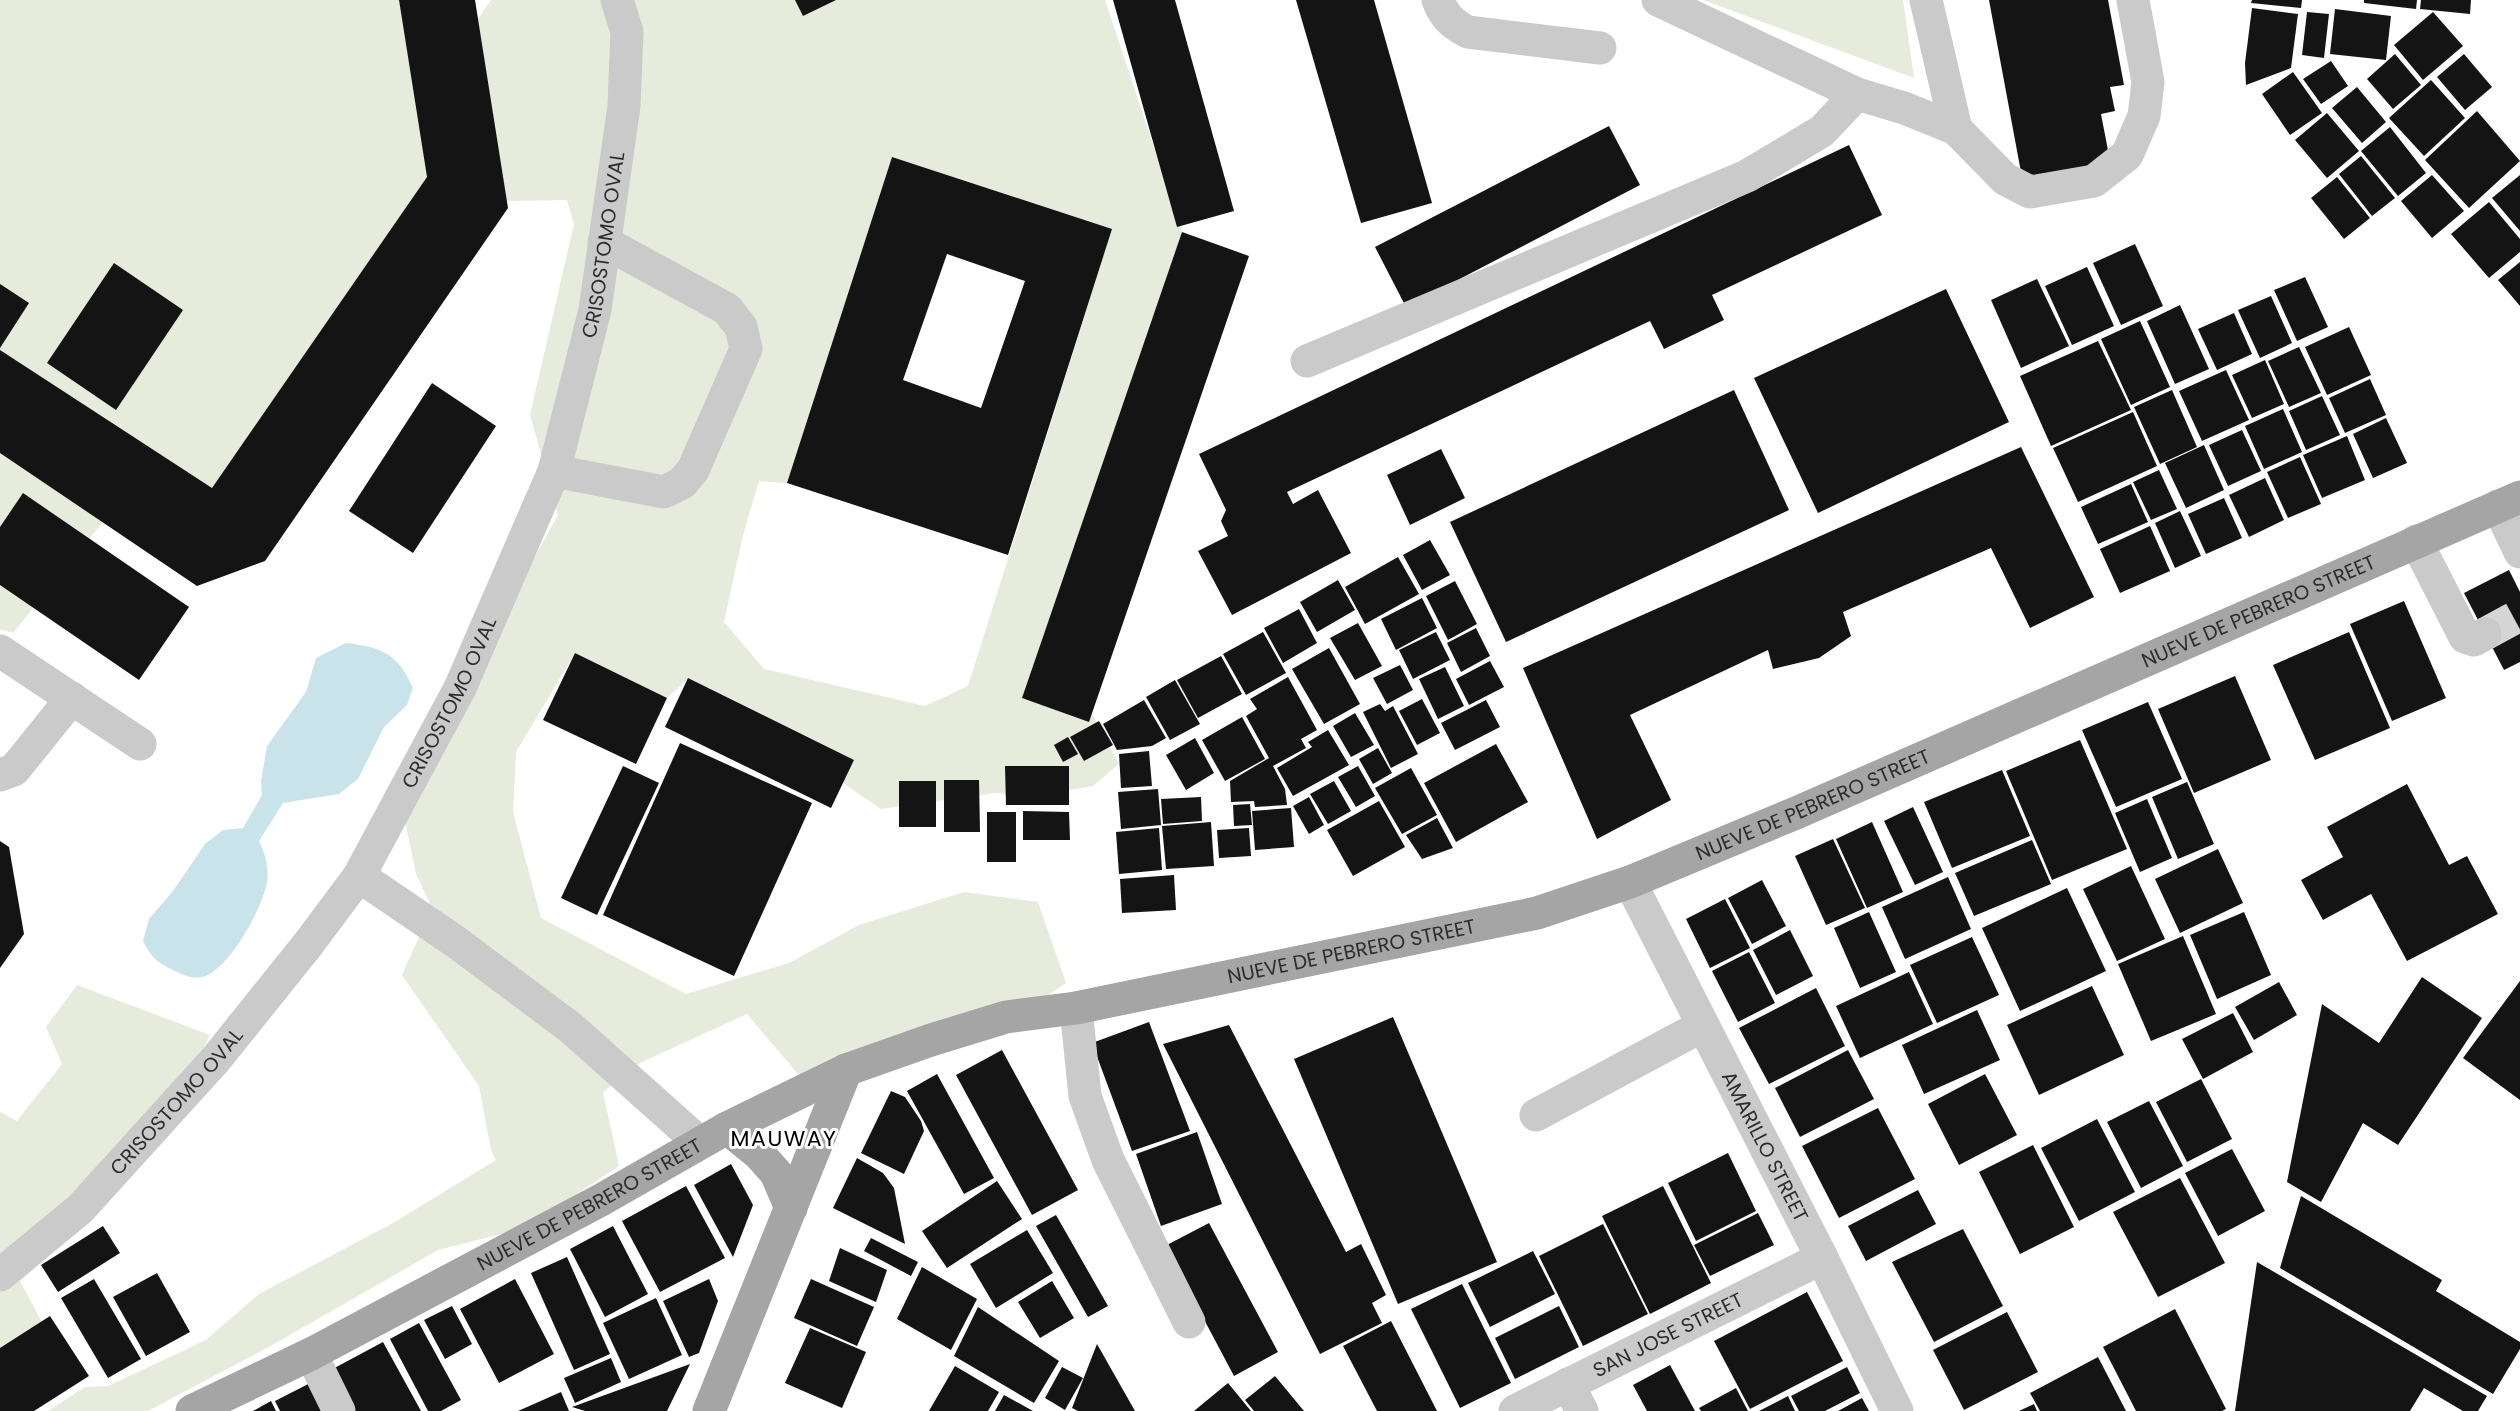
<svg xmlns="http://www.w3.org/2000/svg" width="2520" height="1411" viewBox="0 0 2520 1411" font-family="Poppins,sans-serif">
  <rect width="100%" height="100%" fill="#fff"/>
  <g fill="#e6ebdb" fill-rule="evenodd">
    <polygon points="0,0 399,0 427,177 212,488 154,451 103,522 13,633 0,629"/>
    <path d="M 491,0 L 1105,0 L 1182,232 L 1022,698 L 1093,716 L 1119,764 L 1093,786 L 1041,795 L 994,793 L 881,809 L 843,783 L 854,760 L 689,678 L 667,698 L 575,653 L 516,752 L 513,812 L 541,918 L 686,994 L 789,963 L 859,925 L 964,892 L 1038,902 L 1066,983 L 1032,1006 L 804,1081 L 747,1014 L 640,1063 L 603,1092 L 619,1166 L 525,1228 L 438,1250 L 276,1343 L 148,1411 L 48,1411 L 85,1387 L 108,1386 L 206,1340 L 259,1294 L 393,1223 L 496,1160 L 491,1150 L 479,1086 L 402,975 L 432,908 L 416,874 L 405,821 L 506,609 L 558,515 L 530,415 L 574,224 L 567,200 L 506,201 L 478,19 ZM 892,157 L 1112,229 L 968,686 L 925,706 L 764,669 L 724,622 L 743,535 L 759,481 L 787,483 Z"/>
    <polygon points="1702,0 1903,0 1914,78 1703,0"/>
    <polygon points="77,985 210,1035 194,1067 90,1219 20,1281 46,1330 0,1361 0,1112 17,1121 62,1064 46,1027"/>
  </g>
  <path fill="#c8e3ea" d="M 346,643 C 382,647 398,654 413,688 L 407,705 L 384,727 L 358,779 L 339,794 L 283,803 L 259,841 C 265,853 269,867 267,881 C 264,906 228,972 202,977 C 191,979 184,975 175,971 C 157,962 152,959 143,941 L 149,919 L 173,891 L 205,844 L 223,830 L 243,828 L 262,795 L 261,781 L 267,746 L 306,692 L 316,658 Z"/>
  <g fill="#141414" fill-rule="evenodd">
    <polygon points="399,0 475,0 508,208 265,561 197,586 0,453 0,350 212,488 427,177"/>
    <polygon points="795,0 836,0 803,16"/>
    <polygon points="1113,0 1175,0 1234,211 1177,227"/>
    <polygon points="1296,0 1374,0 1432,203 1361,223"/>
    <polygon points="1989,0 2108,0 2124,85 2110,87 2115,111 2101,114 2111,166 2023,183"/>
    <polygon points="2252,0 2302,0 2301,8 2251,3"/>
    <polygon points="2364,0 2417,0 2416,9 2364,3"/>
    <polygon points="2421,0 2471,0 2470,14 2420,9"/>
    <polygon points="2252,8 2298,14 2291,68 2246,85 2245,63"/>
    <polygon points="2335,9 2391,16 2386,60 2330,54"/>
    <polygon points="2307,12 2329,14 2324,58 2302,55"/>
    <polygon points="2433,12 2463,46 2423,80 2394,45"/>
    <polygon points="2395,54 2421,85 2393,109 2367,79"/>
    <polygon points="2464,54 2492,87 2465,110 2437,77"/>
    <polygon points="2331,61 2348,86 2321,104 2303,79"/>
    <polygon points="2293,72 2322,113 2290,135 2262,94"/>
    <polygon points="2431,80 2465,118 2424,156 2389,118"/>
    <polygon points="2357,87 2386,122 2362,143 2332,108"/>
    <polygon points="2477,111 2520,161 2469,208 2425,160"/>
    <polygon points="2327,113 2359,151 2327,178 2295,140"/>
    <polygon points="1609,126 1640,185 1406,307 1375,247"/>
    <polygon points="2390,127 2426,173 2398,196 2361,151"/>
    <polygon points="1849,145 1882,215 1712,295 1724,320 1664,349 1650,321 1287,492 1293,504 1318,490 1351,553 1232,615 1198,551 1228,536 1221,521 1226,510 1199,454"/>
    <polygon points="2361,156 2395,198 2372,216 2339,174"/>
    <path d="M 892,157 L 1112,229 L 1008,555 L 787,483 ZM 947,254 L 1025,281 L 981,408 L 903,380 Z"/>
    <polygon points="2432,175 2464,211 2432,238 2401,201"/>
    <polygon points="2520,175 2520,231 2492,198"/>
    <polygon points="2337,177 2370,218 2344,239 2311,198"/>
    <polygon points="2489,202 2520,239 2520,252 2489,278 2451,234"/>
    <polygon points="1182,232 1249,256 1089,722 1022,698"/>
    <polygon points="2135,244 2163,306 2121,325 2093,263"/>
    <polygon points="2520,262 2520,306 2498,280"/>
    <polygon points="114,263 183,310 116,410 47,363"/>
    <polygon points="2087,267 2114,326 2072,345 2045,286"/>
    <polygon points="2305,277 2328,327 2297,341 2274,290"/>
    <polygon points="2037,279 2069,346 2021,368 1991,300"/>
    <polygon points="0,284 29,303 0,348"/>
    <polygon points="1946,289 2009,422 1818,513 1754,378"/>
    <polygon points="2271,296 2292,343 2260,358 2238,310"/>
    <polygon points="2180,305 2209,369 2175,384 2147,321"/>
    <polygon points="2234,313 2252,354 2217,370 2198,329"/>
    <polygon points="2140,321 2170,387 2131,405 2101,339"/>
    <polygon points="2349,327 2371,375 2327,395 2305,347"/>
    <polygon points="2098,341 2131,410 2051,446 2020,376"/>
    <polygon points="2299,347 2321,393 2289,407 2268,361"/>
    <polygon points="2265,360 2284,404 2252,418 2232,375"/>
    <polygon points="2226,370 2249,420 2202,441 2179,391"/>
    <polygon points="2370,379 2386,415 2345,433 2329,398"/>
    <polygon points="432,383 496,426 413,553 349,511"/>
    <polygon points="1734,390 1789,510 1506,642 1450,522"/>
    <polygon points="2172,390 2197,447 2160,464 2134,407"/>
    <polygon points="2322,396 2340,435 2306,450 2289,411"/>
    <polygon points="2283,409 2302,452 2264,469 2245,426"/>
    <polygon points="2133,412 2157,466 2078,502 2053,448"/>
    <polygon points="2386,418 2407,463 2373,478 2353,434"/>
    <polygon points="2242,430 2261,471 2228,486 2209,445"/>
    <polygon points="2347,436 2365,480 2322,498 2303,455"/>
    <polygon points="2204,445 2224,490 2186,508 2165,463"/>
    <polygon points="2021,447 2094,597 2030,628 1991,548 1843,612 1851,636 1819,658 1773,669 1768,650 1630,715 1671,800 1597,839 1523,668"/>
    <polygon points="1441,449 1465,498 1410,525 1387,475"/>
    <polygon points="2300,457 2321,504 2288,518 2267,472"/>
    <polygon points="2159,470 2177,509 2151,520 2133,482"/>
    <polygon points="2265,478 2284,520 2249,537 2229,495"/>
    <polygon points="2131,484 2148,522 2098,544 2081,507"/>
    <polygon points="23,493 189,607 139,680 0,585 0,527"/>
    <polygon points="2224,498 2242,538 2206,554 2188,514"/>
    <polygon points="2180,511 2201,556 2175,568 2155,523"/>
    <polygon points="2150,526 2170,571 2120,593 2100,549"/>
    <polygon points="1430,540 1450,575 1422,590 1403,555"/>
    <polygon points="1398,557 1419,594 1365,624 1345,587"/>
    <polygon points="2509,570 2520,592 2520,662 2504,670 2464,593"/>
    <polygon points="1338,580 1355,610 1317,632 1300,602"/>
    <polygon points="1455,581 1477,624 1448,640 1426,596"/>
    <polygon points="1422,598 1437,628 1396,650 1381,619"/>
    <polygon points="2404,601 2446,698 2392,721 2350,624"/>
    <polygon points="1299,609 1317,643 1283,663 1264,628"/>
    <polygon points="1358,623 1382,666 1355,680 1330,638"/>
    <polygon points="1476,628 1490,656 1461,672 1447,643"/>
    <polygon points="1263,632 1286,673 1246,695 1223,654"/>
    <polygon points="1436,632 1450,660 1413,679 1399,650"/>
    <polygon points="2349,632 2390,728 2315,760 2273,665"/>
    <polygon points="1329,648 1360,704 1324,724 1292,669"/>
    <polygon points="575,653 667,698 636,764 543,720"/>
    <polygon points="1221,656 1242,694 1198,718 1177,680"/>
    <polygon points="1490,661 1504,687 1469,705 1456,679"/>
    <polygon points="1400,665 1413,690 1387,704 1373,678"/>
    <polygon points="1445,667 1464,706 1438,719 1419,679"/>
    <polygon points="2235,676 2271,760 2194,793 2158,709"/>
    <polygon points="1288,677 1317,730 1301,739 1306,748 1273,766 1285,789 1287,805 1255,807 1254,801 1231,802 1230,781 1269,758 1246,716 1257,709 1250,699"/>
    <polygon points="688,678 854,760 831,808 665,727"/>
    <polygon points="1175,680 1200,724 1170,740 1146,697"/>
    <polygon points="1422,699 1440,733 1417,745 1399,711"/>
    <polygon points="1144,700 1166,738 1152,746 1117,750 1103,724"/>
    <polygon points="1486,700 1500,727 1455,750 1441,723"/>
    <polygon points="2148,702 2182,779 2116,807 2082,730"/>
    <polygon points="1380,704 1385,711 1393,706 1418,754 1391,768 1363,712"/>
    <polygon points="1355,713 1374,745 1351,757 1333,726"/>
    <polygon points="1242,717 1265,759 1225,781 1202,740"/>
    <polygon points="1099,721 1113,745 1084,761 1070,737"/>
    <polygon points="1328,730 1349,765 1293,796 1277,768 1312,747 1308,742"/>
    <polygon points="1068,737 1078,754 1063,762 1054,745"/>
    <polygon points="1195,738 1214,773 1186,790 1166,755"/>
    <polygon points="2080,740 2127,849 2052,880 2006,771"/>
    <polygon points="680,743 812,803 734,976 603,915"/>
    <polygon points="1496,744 1528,802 1456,842 1424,783"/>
    <polygon points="1378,748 1392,773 1373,784 1359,759"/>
    <polygon points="1149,751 1152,786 1121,788 1119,754"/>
    <polygon points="623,766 659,783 597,915 561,898"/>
    <polygon points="1005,766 1069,766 1069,805 1006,805"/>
    <polygon points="1358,766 1375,796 1356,807 1338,777"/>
    <polygon points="1411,768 1437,815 1402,834 1375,788"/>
    <polygon points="2002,770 2030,836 1952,868 1924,802"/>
    <polygon points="944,780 979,780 980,832 944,832"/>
    <rect x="899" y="781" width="37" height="46"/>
    <polygon points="1334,781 1351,811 1328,824 1310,794"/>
    <polygon points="2187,782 2214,844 2178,859 2152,797"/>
    <polygon points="2407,784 2449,865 2467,856 2498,914 2407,961 2371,894 2323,920 2301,880 2343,857 2327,827"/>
    <polygon points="1158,789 1161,825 1121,829 1118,792"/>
    <polygon points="1201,797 1202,821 1163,824 1161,799"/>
    <polygon points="1309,797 1324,825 1309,834 1293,806"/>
    <polygon points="2147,799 2172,858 2140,872 2115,813"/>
    <polygon points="1379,801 1405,847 1353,876 1327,830"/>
    <polygon points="1250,804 1252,825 1234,826 1233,805"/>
    <polygon points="1913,807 1943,872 1915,885 1884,821"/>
    <polygon points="1291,808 1294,847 1255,850 1252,811"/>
    <polygon points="1023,811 1069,812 1070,840 1023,840"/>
    <rect x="987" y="812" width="29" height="50"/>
    <polygon points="1437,818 1453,848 1422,859 1406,835"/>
    <polygon points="1211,822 1214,866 1166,869 1162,826"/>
    <polygon points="1872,822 1903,892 1867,908 1836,839"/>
    <polygon points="1159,828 1162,870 1119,874 1116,832"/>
    <polygon points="1249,828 1251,856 1219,858 1217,830"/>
    <polygon points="1833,839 1865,908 1826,925 1795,856"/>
    <polygon points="2032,840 2051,884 1974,916 1955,873"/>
    <polygon points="0,841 9,847 24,934 0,968"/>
    <polygon points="2218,849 2243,903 2180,933 2155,879"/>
    <polygon points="2131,866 2165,939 2117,961 2083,889"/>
    <polygon points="1174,875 1176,910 1122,913 1120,879"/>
    <polygon points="1948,877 1971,929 1905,959 1882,907"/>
    <polygon points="1762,880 1786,926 1752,944 1728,898"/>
    <polygon points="2067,888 2106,971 2020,1011 1982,928"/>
    <polygon points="1725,899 1750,948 1710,968 1686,919"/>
    <polygon points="1869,912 1896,972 1860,988 1834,928"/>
    <polygon points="2244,912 2271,975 2217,999 2190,935"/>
    <polygon points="1790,930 1813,976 1776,995 1753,950"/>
    <polygon points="2183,936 2216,1014 2151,1041 2118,964"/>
    <polygon points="1972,937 1999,995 1937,1023 1910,965"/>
    <polygon points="1749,952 1775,1003 1738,1022 1712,971"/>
    <polygon points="1909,972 1933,1024 1860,1058 1836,1006"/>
    <polygon points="2422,977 2482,1018 2398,1145 2363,1123 2321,1202 2287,1182 2322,1004 2379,1043"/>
    <polygon points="2520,981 2520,1100 2463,1058"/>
    <polygon points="2279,982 2297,1015 2254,1040 2235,1007"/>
    <polygon points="2092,986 2124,1055 2039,1095 2007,1025"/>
    <polygon points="1816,988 1845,1046 1769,1084 1739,1028"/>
    <polygon points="1977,1010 2000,1060 1924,1094 1902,1045"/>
    <polygon points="2233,1013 2253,1052 2203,1079 2182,1039"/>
    <polygon points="1393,1017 1497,1262 1398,1304 1294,1059"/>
    <polygon points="1149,1022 1190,1131 1132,1151 1092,1043"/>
    <polygon points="1229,1025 1346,1252 1361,1244 1386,1295 1372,1303 1382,1323 1320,1354 1163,1044"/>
    <polygon points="1002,1050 1078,1190 1032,1215 956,1075"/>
    <polygon points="1848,1050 1874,1099 1800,1137 1775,1088"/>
    <polygon points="937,1074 994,1178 964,1194 907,1091"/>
    <polygon points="1985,1074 2017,1135 1959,1165 1928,1104"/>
    <polygon points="2201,1079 2232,1139 2187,1162 2156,1102"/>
    <polygon points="891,1091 905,1097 921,1121 924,1131 904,1174 861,1153"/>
    <polygon points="2149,1101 2183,1166 2141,1188 2107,1122"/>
    <polygon points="1878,1108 1915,1179 1839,1218 1802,1146"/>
    <polygon points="2097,1119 2135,1192 2079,1221 2041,1148"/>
    <polygon points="1197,1132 1222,1204 1161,1226 1136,1154"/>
    <polygon points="2033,1145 2074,1227 2020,1254 1979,1172"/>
    <polygon points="2232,1149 2265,1211 2218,1236 2185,1173"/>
    <polygon points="1728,1153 1756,1211 1696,1241 1668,1183"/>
    <polygon points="857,1158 883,1173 894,1188 905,1244 833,1208"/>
    <polygon points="731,1164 753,1205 733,1257 694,1185"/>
    <polygon points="2180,1178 2225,1263 2158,1297 2113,1212"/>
    <polygon points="997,1181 1022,1219 947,1268 922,1231"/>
    <polygon points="686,1186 725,1258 660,1292 622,1221"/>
    <polygon points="1663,1186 1711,1283 1650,1314 1602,1216"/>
    <polygon points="1918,1190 1936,1224 1866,1261 1848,1226"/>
    <polygon points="2301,1196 2442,1280 2436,1291 2520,1342 2520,1349 2493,1394 2280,1268"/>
    <polygon points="1758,1213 1774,1245 1710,1276 1694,1245"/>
    <polygon points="1056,1215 1108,1306 1088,1317 1036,1226"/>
    <polygon points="1209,1223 1278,1352 1234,1376 1165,1246"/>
    <polygon points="1603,1224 1648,1314 1583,1346 1539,1256"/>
    <polygon points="103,1226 120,1253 58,1292 41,1265"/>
    <polygon points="613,1226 648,1294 605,1317 570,1249"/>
    <polygon points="1963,1229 2003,1306 1934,1342 1892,1262"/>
    <polygon points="1027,1230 1053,1273 996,1308 970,1264"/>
    <polygon points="871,1238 918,1262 911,1276 864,1251"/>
    <polygon points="840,1248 887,1270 876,1302 829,1281"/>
    <polygon points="1533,1251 1555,1294 1490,1327 1468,1283"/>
    <polygon points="567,1257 610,1354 574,1370 531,1273"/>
    <polygon points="2257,1262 2487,1396 2478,1411 2463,1411 2424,1388 2410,1411 2235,1411"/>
    <polygon points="922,1267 977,1299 951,1350 897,1319"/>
    <polygon points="157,1273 190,1332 146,1356 113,1297"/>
    <polygon points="94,1279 141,1359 108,1378 61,1298"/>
    <polygon points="515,1279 554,1354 499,1383 460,1309"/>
    <polygon points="709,1279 718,1301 699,1353 689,1357 663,1301"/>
    <polygon points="811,1279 874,1307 857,1346 794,1318"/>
    <polygon points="1052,1281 1074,1318 1040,1338 1018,1302"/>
    <polygon points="1462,1284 1511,1383 1460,1408 1411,1309"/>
    <polygon points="1807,1292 1843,1361 1750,1409 1714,1341"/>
    <polygon points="656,1298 682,1355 629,1379 603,1323"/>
    <polygon points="452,1306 472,1344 445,1359 424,1320"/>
    <polygon points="1559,1306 1579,1347 1515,1379 1495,1338"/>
    <polygon points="978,1307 1059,1361 1034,1403 954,1356"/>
    <polygon points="2175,1309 2226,1409 2222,1411 2136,1411 2103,1347"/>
    <polygon points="2007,1312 2038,1372 1964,1410 1933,1350"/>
    <polygon points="50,1316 89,1376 34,1411 0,1411 0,1348"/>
    <polygon points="1391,1321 1437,1411 1377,1411 1343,1346"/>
    <polygon points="419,1323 461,1400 441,1411 428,1411 390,1339"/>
    <polygon points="810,1328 866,1352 842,1408 785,1383"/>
    <polygon points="383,1342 421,1411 348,1411 327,1372"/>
    <polygon points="1097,1344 1135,1411 1078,1411 1072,1408"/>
    <polygon points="2098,1357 2126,1411 2040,1411 2030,1393"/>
    <polygon points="611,1358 621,1382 575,1403 564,1378"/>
    <polygon points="690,1364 667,1411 585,1411 572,1407"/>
    <polygon points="1670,1365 1695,1411 1647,1411 1633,1385"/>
    <polygon points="955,1366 999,1392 988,1411 929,1411"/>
    <polygon points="1062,1367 1083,1378 1065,1410 1045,1398"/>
    <polygon points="1847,1367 1860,1393 1825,1411 1799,1411 1791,1396"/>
    <polygon points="1275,1376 1304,1411 1254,1411 1245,1400"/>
    <polygon points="318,1379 335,1411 280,1411 275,1401"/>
    <polygon points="1228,1383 1251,1411 1194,1411"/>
    <polygon points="1736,1388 1748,1411 1701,1411 1699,1408"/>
    <polygon points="561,1392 569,1411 518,1411"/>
    <polygon points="1004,1395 1033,1411 995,1411"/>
    <polygon points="1788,1396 1795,1411 1759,1411"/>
    <polygon points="1862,1398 1869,1411 1838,1411"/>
    <polygon points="271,1401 276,1411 253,1411"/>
    <polygon points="2034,1404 2037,1411 2019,1411"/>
  </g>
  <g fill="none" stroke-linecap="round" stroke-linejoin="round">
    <polyline stroke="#d5d5d5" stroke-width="33" stroke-dasharray="33 16" stroke-linecap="butt" points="2485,634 2520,615"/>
    <g stroke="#cacaca" stroke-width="33">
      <path d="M 1438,0 C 1444,16 1452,24 1468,32 L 1600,48"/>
      <polyline points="1658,0 1857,94 1904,108 1956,129 2005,179 2030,192 2094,181 2127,155 2144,116 2148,82 2133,0"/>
      <polyline points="1926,0 1956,129"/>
      <polyline points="1307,361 1747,176 1822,131 1857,94"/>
      <polyline points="554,471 664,492 682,483 693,470 746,349 741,327 727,309 604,242"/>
      <polyline points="2498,506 2520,552"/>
      <polyline points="2416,541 2465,637 2474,640 2485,634"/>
      <polyline points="0,651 140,744"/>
      <polyline points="0,775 14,770 72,698"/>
      <polyline points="359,876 456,942 571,1028 700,1143"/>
      <path id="s1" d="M 1630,882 L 1822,1258 L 1897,1411"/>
      <polyline points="1076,1008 1085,1096 1108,1160 1189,1322"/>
      <polyline points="1536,1115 1702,1026"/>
      <path id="s2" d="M 0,1275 L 80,1209 L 216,1059 L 309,943 L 359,876 L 460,688 L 554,471 L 595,310 L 624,106 L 627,32 L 617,0"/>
      <polyline points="311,1354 339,1411"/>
      <polyline points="1568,1384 1582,1411"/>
      <path id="s3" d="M 1515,1411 L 1822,1258"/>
    </g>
    <g stroke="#a5a5a5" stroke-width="33">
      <polyline points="727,1128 759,1154 776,1173 791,1208"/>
      <path id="s4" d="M 192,1411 L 311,1354 L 601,1200 L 727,1128 L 846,1070 L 931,1040 L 1006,1017 L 1076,1008 L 1537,913 L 1630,882 L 1796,813 L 2520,497"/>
      <polyline points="709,1411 846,1070"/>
    </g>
  </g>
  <g text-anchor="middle" stroke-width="6" stroke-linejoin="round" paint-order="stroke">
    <g font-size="20" fill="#2d2d2d" stroke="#fff">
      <text dy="7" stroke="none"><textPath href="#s2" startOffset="1220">CRISOSTOMO OVAL</textPath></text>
      <text dy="7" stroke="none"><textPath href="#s4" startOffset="2230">NUEVE DE PEBRERO STREET</textPath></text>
      <text dy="7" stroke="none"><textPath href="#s2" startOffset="734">CRISOSTOMO OVAL</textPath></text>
      <text dy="7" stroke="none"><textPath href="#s4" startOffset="1744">NUEVE DE PEBRERO STREET</textPath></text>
      <text dy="7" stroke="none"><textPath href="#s4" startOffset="1258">NUEVE DE PEBRERO STREET</textPath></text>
      <text dy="7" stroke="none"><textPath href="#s2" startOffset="248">CRISOSTOMO OVAL</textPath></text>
      <text dy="7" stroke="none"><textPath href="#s1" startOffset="297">AMARILLO STREET</textPath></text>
      <text dy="7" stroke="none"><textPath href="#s4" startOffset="448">NUEVE DE PEBRERO STREET</textPath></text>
      <text dy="7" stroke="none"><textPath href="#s3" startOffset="171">SAN JOSE STREET</textPath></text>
    </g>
    <g font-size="22" letter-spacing="1.5" fill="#000" stroke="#fff">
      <text x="784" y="1146">MAUWAY</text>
    </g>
  </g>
</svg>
